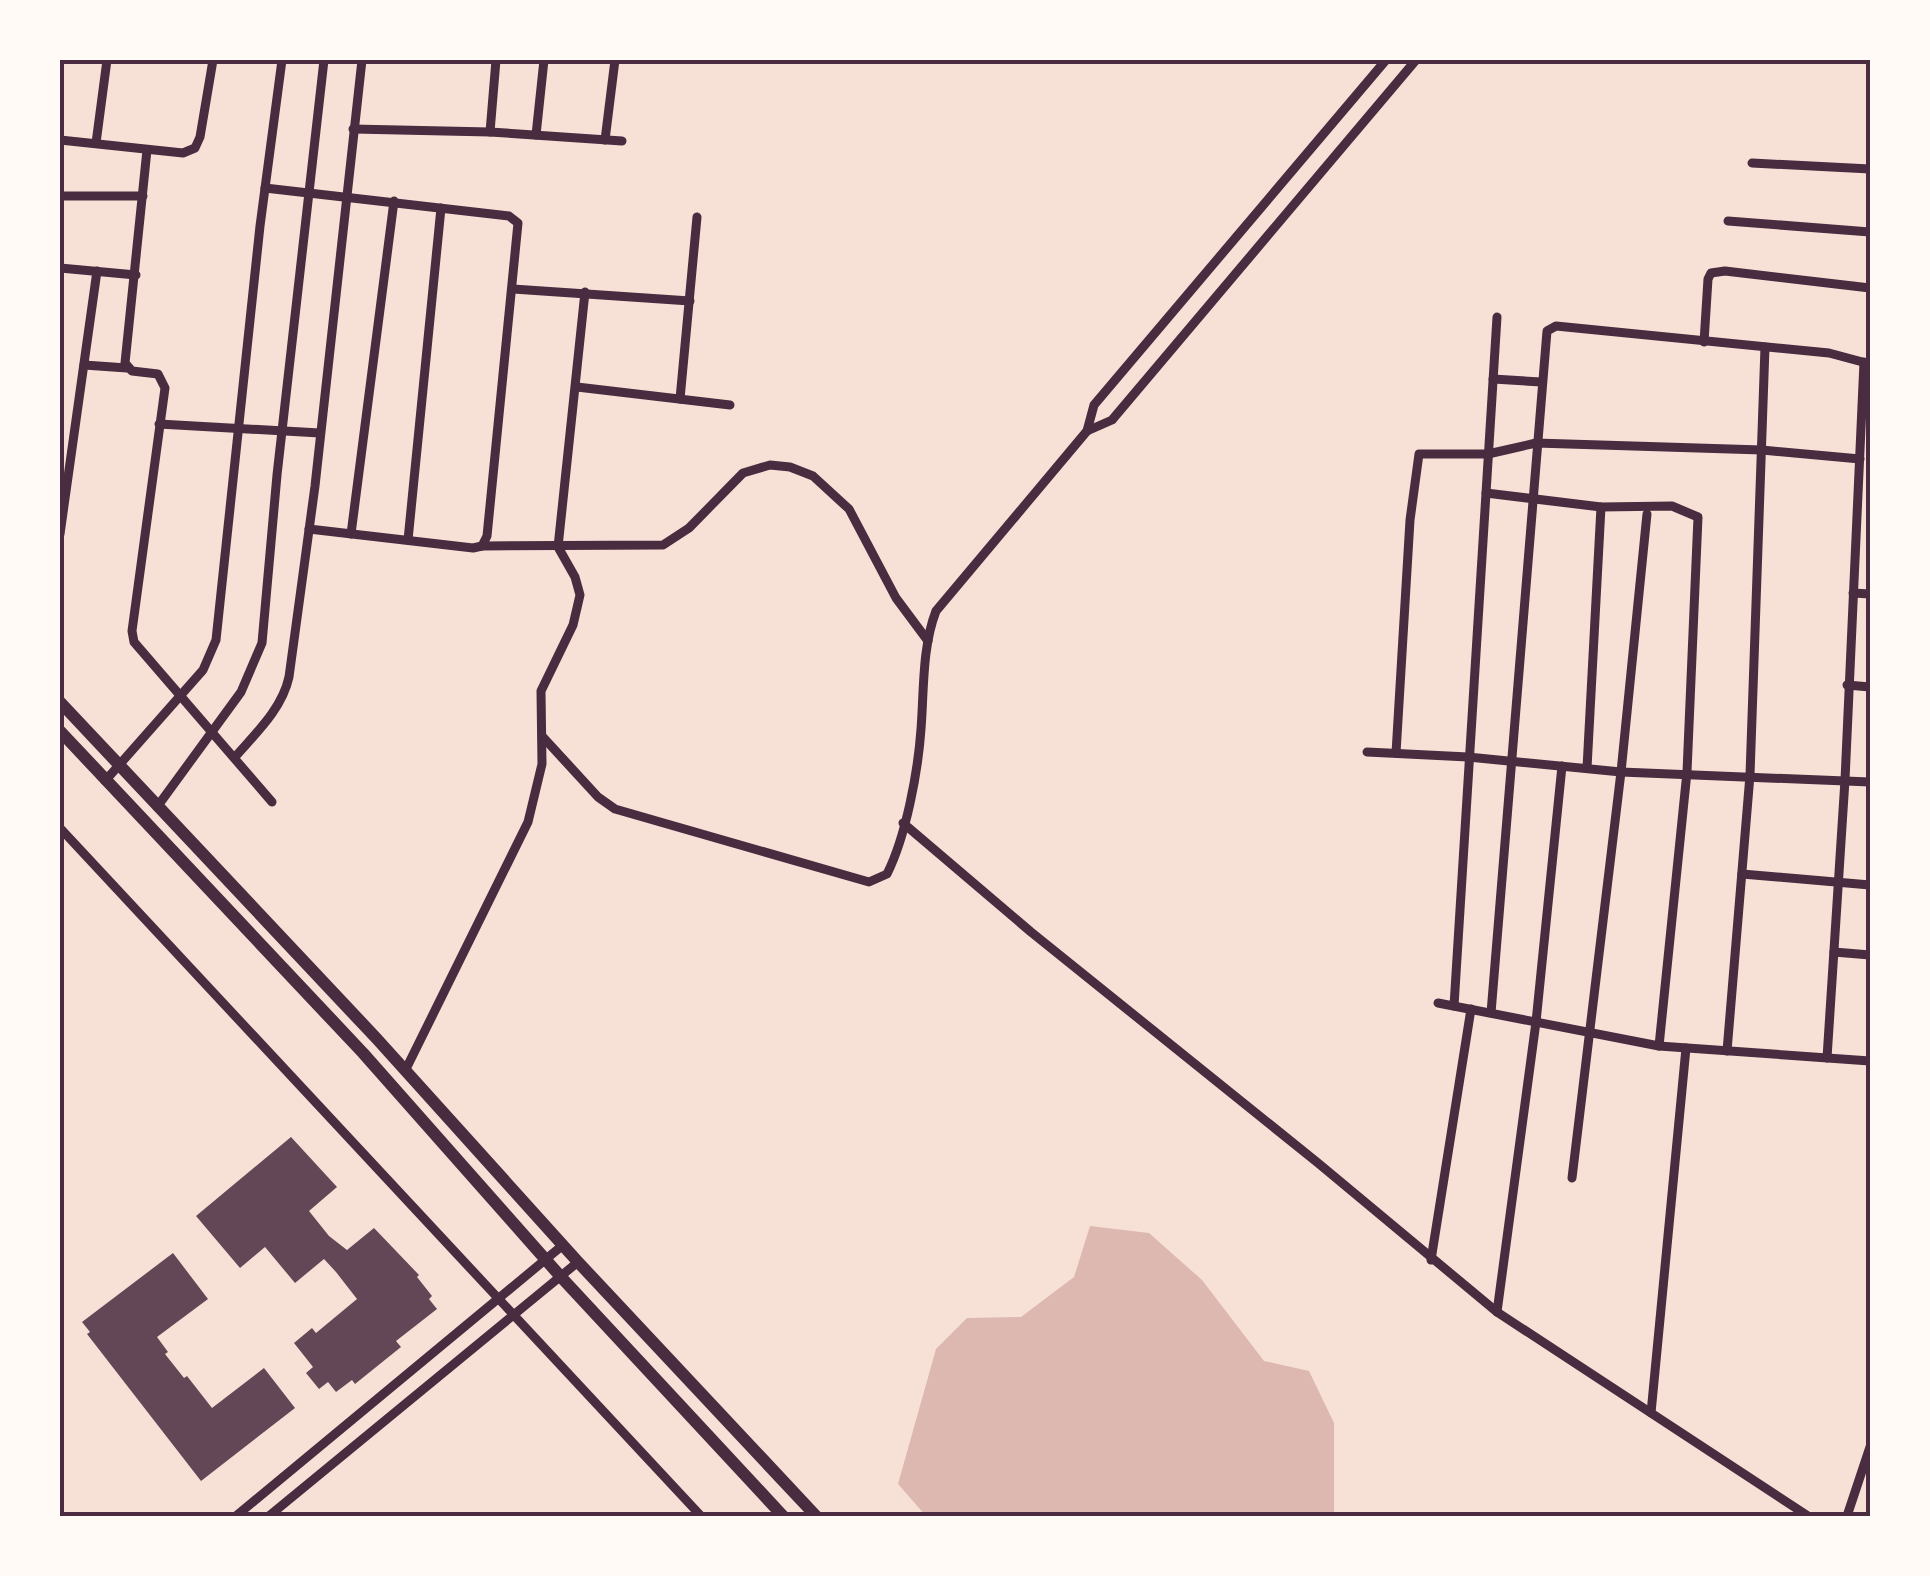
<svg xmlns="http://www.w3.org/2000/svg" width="1930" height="1576" viewBox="0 0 1930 1576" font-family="Arial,sans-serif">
  <rect width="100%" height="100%" fill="#f7e1d7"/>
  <polygon fill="#dcb8b0" points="1090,1226 1149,1233 1202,1280 1264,1361 1309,1371 1334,1423 1334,1516 926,1516 898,1484 936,1349 967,1318 1021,1317 1074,1277"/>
  <g fill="#644757">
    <polygon points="291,1137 337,1187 309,1211 329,1236 347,1250 374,1228 419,1275 417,1277 432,1296 429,1299 437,1309 396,1341 401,1347 355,1384 352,1380 336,1392 328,1382 319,1389 306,1373 313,1367 294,1343 312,1328 316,1333 357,1299 336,1272 324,1259 295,1283 265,1247 240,1268 196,1216"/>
    <polygon points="173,1253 208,1299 157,1337 168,1352 165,1354 184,1378 187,1376 212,1408 264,1368 295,1408 201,1481 87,1334 90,1332 82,1322"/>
  </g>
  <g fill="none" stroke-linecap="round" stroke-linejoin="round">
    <g stroke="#4a2c40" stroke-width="9">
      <polyline points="353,129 490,132 622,141"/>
      <polyline points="490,132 496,60"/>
      <polyline points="536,135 544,60"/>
      <polyline points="60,140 183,153 195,148 200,137 213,60"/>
      <polyline points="605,140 615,60"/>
      <polyline points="96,143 107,60"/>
      <polyline points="147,150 125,363 132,371 158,374 165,388 132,631 134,642 272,802"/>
      <polyline points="1752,163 1870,169"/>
      <polyline points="265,188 509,216 518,223 487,536 482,546 473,548 309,529"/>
      <polyline points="60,196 143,196"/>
      <polyline points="1728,221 1870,232"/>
      <polyline points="60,268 136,275"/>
      <polyline points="513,289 690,301"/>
      <polyline points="1704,342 1708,279 1711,273 1725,271 1870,288"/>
      <polyline points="84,365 127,368"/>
      <polyline points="1493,379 1541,382"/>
      <polyline points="577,387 730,405"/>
      <polyline points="680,399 697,217"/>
      <polyline points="159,424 320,433"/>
      <polyline points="1087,431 1112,420 1416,60"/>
      <polyline points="1486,493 1601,507 1672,506 1698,517 1687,772 1659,1046"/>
      <polyline points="60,534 97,271"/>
      <polyline points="351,534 394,201"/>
      <polyline points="408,540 441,208"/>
      <polyline points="482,546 663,545 689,528 743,473 770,465 790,467 813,476 849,509 896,598 928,641"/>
      <polyline points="1853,593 1870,594"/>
      <polyline points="1847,685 1870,687"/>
      <path d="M 542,736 L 598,797 L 615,809 L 869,882 L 887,874 C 906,836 918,772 921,729 C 924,691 922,647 936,611 L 1087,431 L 1094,405 L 1386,60"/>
      <polyline points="1367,752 1468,757 1621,772 1870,782"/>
      <polyline points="1396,753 1410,520 1419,454 1488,454 1536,443 1762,450 1860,459"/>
      <path d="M 235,757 C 256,733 282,709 289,677 L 315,486 L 362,60"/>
      <polyline points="1587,768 1601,507"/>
      <polyline points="105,781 203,670 216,640 260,226 282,60"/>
      <polyline points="157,807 241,692 262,643 277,475 324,60"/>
      <polyline points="903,823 1031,932 1318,1163 1497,1312 1808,1516"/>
      <polyline points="60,828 701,1516"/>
      <polyline points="1742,874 1870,885"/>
      <polyline points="1834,952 1870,955"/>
      <polyline points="1438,1003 1659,1046 1870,1061"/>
      <polyline points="1454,1006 1497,317"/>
      <polyline points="1491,1013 1547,331 1556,326 1829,353 1870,364"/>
      <polyline points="1727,1051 1750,775 1765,347"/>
      <polyline points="1827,1058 1845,780 1864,362"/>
      <polyline points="405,1071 528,822 542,764 541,691 573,625 580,595 575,577 558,547 585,292"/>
      <polyline points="1572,1178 1621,772 1647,514"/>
      <polyline points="1431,1260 1471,1009"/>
      <polyline points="1497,1312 1536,1022 1562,766"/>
      <polyline points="1651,1413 1686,1048"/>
      <polyline points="236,1516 563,1245"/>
      <polyline points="269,1516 578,1262"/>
      <polyline points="1847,1516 1870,1447"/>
    </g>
    <g stroke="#4a2c40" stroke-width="12">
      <polyline points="60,702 377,1039 578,1262 816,1516"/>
      <polyline points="60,731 363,1053 561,1277 783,1516"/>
    </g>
  </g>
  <rect width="1930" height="1576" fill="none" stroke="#fffaf5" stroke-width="125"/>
  <rect x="62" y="62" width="1806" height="1452" fill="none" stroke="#4a2c40" stroke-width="4"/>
</svg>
